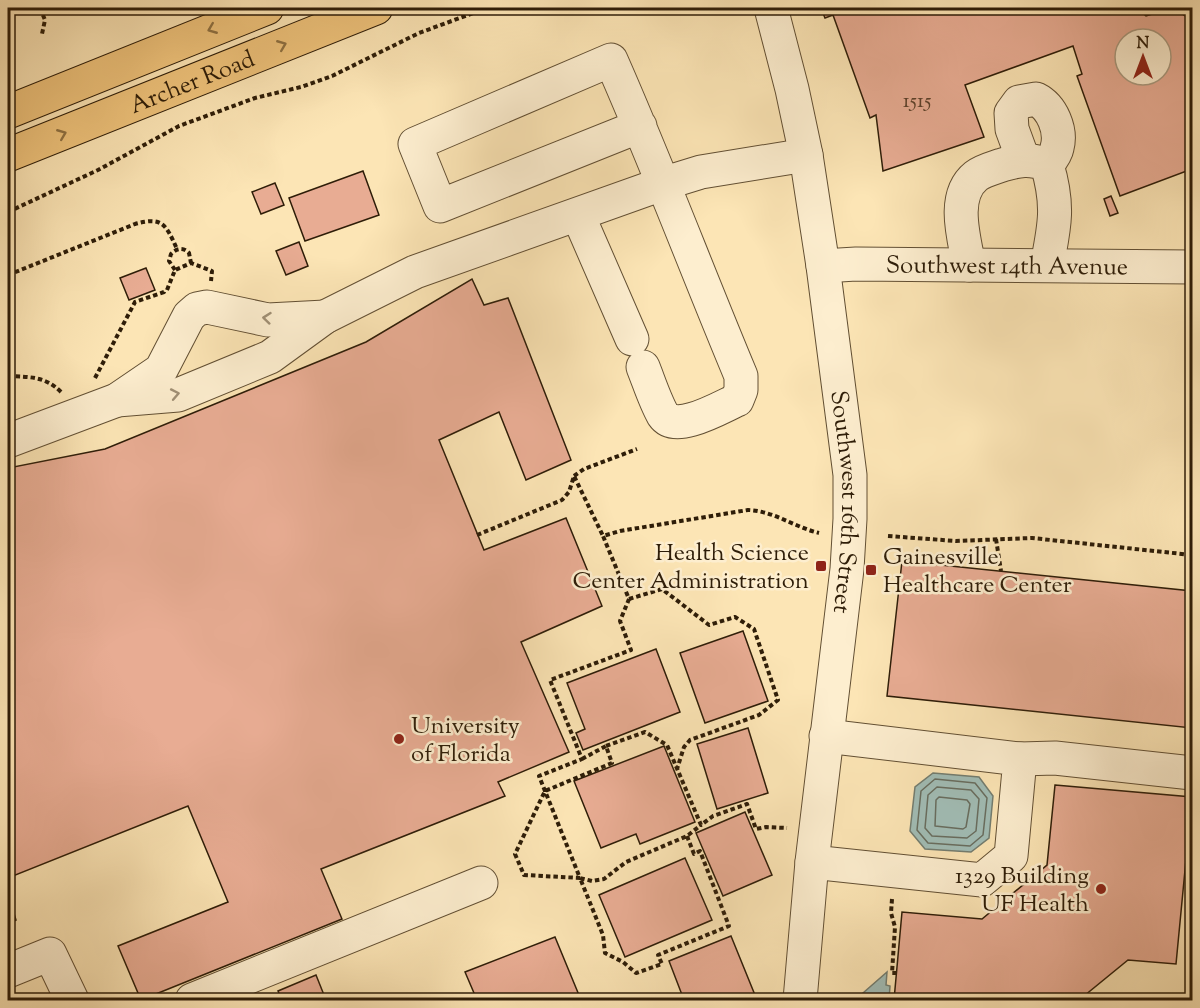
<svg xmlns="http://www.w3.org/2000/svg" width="1200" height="1008" viewBox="0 0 1200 1008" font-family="'Sorts Mill Goudy',serif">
  <rect width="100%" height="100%" fill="#fce5b5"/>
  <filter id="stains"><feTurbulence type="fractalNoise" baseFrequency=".00333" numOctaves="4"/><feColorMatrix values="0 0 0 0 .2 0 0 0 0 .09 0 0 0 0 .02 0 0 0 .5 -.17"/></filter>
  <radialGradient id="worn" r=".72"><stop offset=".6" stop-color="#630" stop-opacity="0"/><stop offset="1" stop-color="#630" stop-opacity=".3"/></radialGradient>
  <g fill="#a1bdb6" stroke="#737d70" stroke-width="1.5">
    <polygon points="933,773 979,777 993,796 989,838 971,852 925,849 910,831 915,787"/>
    <polygon points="887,972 886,985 890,986 889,1000 855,1000"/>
  </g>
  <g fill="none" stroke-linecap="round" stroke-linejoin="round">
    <g stroke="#686d5f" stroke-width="1.5">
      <polygon points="935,779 975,783 987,798 983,835 970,846 928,843 917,830 921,791"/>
      <polygon points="937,787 971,790 979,799 976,831 967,838 932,836 925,828 928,795"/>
      <polygon points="939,797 967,800 970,804 966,827 963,829 935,826 936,800"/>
    </g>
  </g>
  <g fill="#e8ac93" stroke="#2e1d08" stroke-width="1.5" fill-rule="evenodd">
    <path d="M 821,8 L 1137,8 L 1146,16 L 1173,8 L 1192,20 L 1192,169 L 1120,196 L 1077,76 L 1082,74 L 1073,46 L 965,85 L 984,137 L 883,171 L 876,115 L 870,118 L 833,15 L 825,18 ZM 1125,39 L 1161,39 L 1161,75 L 1125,75 Z"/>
    <polygon points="363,171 379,215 305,241 289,198"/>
    <polygon points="275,183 284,205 261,214 252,192"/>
    <polygon points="1111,196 1118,213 1110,216 1104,199"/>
    <polygon points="299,242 308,266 286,275 276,251"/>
    <polygon points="146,268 155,290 129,300 120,278"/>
    <polygon points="472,279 484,305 508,298 571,460 526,480 499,412 439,440 484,550 566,518 602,606 521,642 569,752 498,782 505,796 321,869 342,919 141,1000 118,946 228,902 188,806 8,878 8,468 105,449 366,342"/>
    <polygon points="902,561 1192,591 1192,728 887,696"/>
    <polygon points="743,631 768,701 705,723 680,653"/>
    <polygon points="656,649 680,712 583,750 576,733 585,729 567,683"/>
    <polygon points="748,728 768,793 717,809 697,744"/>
    <polygon points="664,746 695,822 640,844 636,834 601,848 574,781"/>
    <polygon points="1055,785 1192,797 1176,964 1128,960 1079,1000 894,1000 902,912 982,919 1047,865"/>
    <polygon points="745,812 772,875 723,896 696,833"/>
    <polygon points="685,858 712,920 625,957 599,895"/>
    <polygon points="8,893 16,920 8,924"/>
    <polygon points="731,936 757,1000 684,1000 669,961"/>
    <polygon points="555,937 581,1000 477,1000 465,972"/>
    <polygon points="316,975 326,1000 282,1000 278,991"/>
  </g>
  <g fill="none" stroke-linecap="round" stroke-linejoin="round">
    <defs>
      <g id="minor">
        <path id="s1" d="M 771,8 L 792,89 L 806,155 L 823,266 L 850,475 L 850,519 L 847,569 L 812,862 L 800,1000"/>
        <path d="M 640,126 L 440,206 L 415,144 L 611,60 C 657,164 697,271 741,376 L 741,390 L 737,400 C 721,407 676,434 663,415 C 655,401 649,382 643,367"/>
        <path d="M 1023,159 L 1012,129 L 1011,113 L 1019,102 L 1036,99 C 1052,107 1062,130 1057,148 C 1056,154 1051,160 1047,165"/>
        <polyline points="578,215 632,339"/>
        <path d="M 969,265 C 964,238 951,196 976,176 C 984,170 994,168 1002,165 C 1019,160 1030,158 1047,165 C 1059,204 1055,225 1047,265"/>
        <path id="s2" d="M 823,266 L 856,264 L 1192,267"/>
        <polyline points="117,400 178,395 270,357 325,317 415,272 662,184 701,172 806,155"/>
        <polyline points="8,441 117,400 161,370 189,316 197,309 207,307 268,320 325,317"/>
        <polyline points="1020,759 1055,758 1192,773"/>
        <polyline points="812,862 982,880 1011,856 1020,759 826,736"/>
        <polyline points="8,971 50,954 72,1000"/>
        <polyline points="192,1000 481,883"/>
      </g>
      <g id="major">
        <polyline points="8,112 267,8"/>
        <path id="s3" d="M 8,155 L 376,8"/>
      </g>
    </defs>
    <use href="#minor" stroke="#624f33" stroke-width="35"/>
    <use href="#major" stroke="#2e1d08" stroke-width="35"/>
    <g stroke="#2e1d08" stroke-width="4" stroke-dasharray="4.5 3" stroke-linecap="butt">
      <polyline points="40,8 45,20 42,34"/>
      <polyline points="93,8 95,8"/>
      <polyline points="8,212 98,170 179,126 255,98 301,87 332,76 419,33 487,8"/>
      <path d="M 175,270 L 169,261 L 171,254 C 177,248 183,247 189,253 L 191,263"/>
      <path d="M 8,275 L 135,224 C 163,216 166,225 177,249"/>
      <polyline points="167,290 175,270 191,263 212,271 211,281"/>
      <path d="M 8,376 C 29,377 45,376 61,392"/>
      <polyline points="95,378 135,302 164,292 165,289"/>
      <polyline points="574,476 584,469 637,449"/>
      <polyline points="477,535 562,500 569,492 574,476 603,536"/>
      <polyline points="888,536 956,541 1032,538 1192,555"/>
      <polyline points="996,539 1001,571"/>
      <polyline points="629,599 662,589 709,625 735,617 754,629 778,700 759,715 690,740 684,747 677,769"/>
      <polyline points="606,746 645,732 667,745 701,825 713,816 747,804 756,829 766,827 787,828"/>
      <path d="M 582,759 L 606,746 L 612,763 L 545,791 L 515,854 L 524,875 L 580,878 L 539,776 L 582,759 L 550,680 L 631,650 L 620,621 L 629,599 L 603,536 L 620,531 L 748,510 C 774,511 794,527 819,533"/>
      <polyline points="687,836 694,854 700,851 729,926 658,955 662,964 636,973 623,962 605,953 603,935 580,878 592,881 604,879 626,862 687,836 701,825"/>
      <polyline points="892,899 891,913 895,927 892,973 896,973"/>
    </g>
    <use href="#minor" stroke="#fdeecf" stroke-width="33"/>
    <use href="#major" stroke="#eec27a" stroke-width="33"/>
  </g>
  <defs><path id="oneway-chevron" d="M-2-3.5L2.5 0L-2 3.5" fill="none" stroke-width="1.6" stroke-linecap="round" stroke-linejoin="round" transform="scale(1.5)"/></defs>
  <g stroke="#8e7041">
    <use href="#oneway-chevron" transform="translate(212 29) rotate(158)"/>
    <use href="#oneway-chevron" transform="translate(282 45) rotate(-22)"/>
    <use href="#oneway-chevron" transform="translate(62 134) rotate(-22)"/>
  </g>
  <g stroke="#a09075">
    <use href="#oneway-chevron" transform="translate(267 318) rotate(-174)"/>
    <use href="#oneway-chevron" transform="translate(175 394) rotate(-11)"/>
  </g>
  <g fill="#8f2418" stroke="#fdeecf" stroke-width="2">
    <rect x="815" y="560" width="12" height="12" rx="3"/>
    <rect x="865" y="564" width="12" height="12" rx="3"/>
    <circle cx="399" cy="739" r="6"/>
    <circle cx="1101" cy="889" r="6"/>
  </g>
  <g text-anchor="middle" stroke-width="5" stroke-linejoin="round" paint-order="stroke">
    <g font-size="21" fill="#5c412b">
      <text x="917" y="107">1515</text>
    </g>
    <g font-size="24" fill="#2e1d08" stroke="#fdeecf">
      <text dy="8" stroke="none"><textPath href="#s3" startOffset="198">Archer Road</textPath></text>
      <text dy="8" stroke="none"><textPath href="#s2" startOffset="184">Southwest 14th Avenue</textPath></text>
      <text dy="8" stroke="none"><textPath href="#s1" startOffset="501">Southwest 16th Street</textPath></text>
    </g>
    <g font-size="24" fill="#2e1d08" stroke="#fdeecf" text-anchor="end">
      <text x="809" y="560">Health Science<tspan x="809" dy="28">Center Administration</tspan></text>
      <text x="883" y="564" text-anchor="start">Gainesville<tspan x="883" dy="28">Healthcare Center</tspan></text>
      <text x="411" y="733" text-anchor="start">University<tspan x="411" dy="28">of Florida</tspan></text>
      <text x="1089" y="883">1329 Building<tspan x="1089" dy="28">UF Health</tspan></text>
    </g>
  </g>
  <rect width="1200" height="1008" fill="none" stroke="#fce5b5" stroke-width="30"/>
  <rect x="9" y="9" width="1182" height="990" fill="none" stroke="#2e1d08" stroke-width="3"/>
  <rect x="15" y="15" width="1170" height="978" fill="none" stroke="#2e1d08" stroke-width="1.5"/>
  <g transform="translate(1143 57)"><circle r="28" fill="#fdeecf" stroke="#aa9a7f" stroke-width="1.5"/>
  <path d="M0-4.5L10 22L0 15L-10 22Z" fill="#8f2418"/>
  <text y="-9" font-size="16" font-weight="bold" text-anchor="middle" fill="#2e1d08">N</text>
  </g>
  <rect width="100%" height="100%" filter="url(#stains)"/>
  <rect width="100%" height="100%" fill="url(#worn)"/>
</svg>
